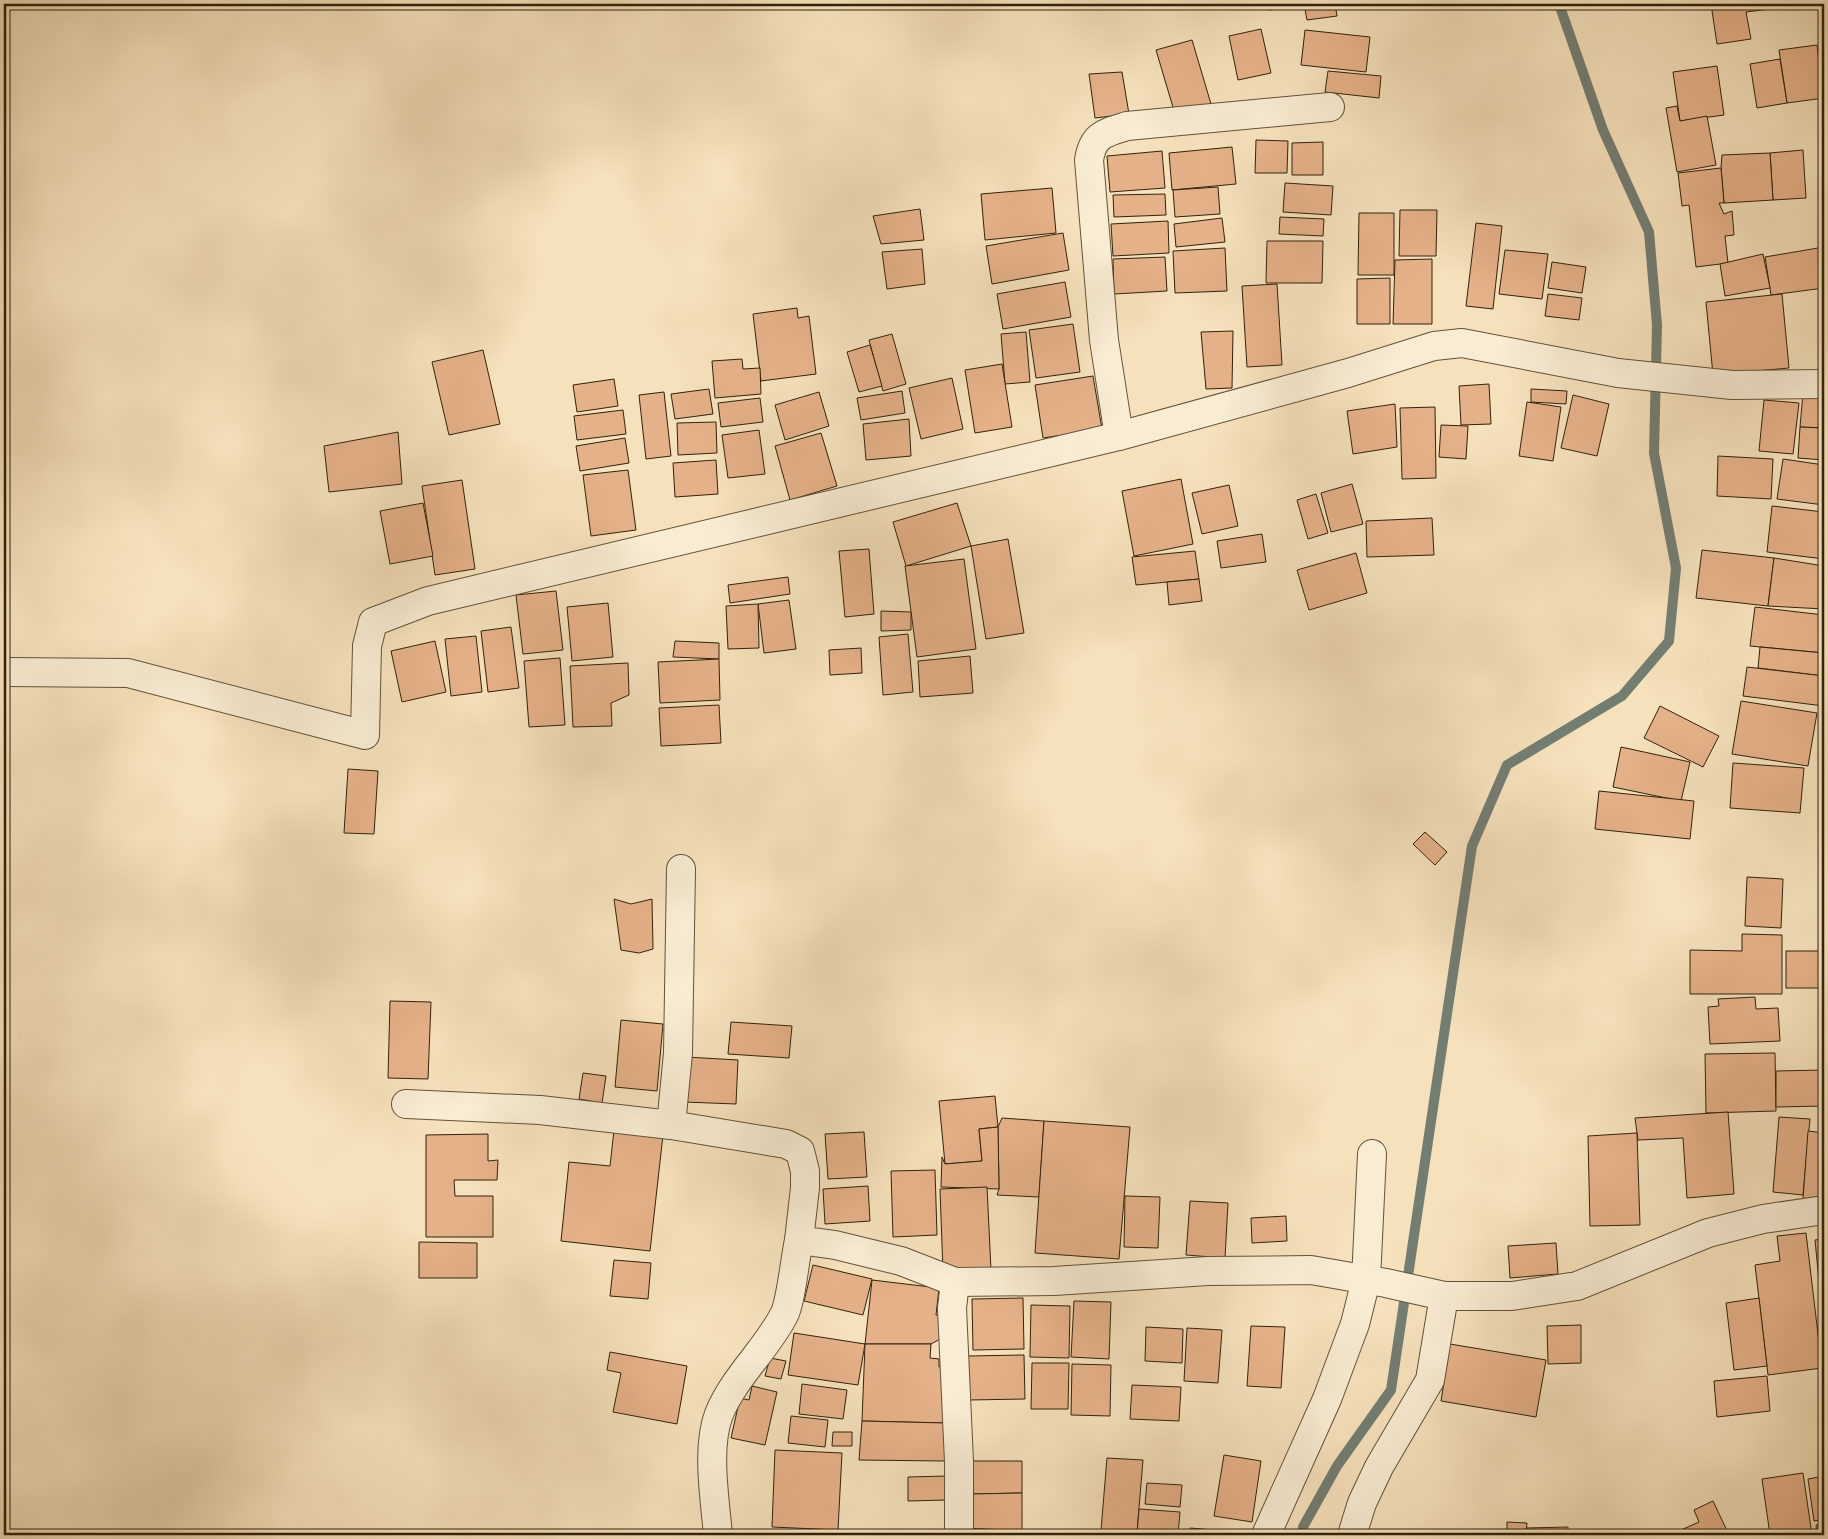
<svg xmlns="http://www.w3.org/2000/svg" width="1828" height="1539" viewBox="0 0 1828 1539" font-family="Vollkorn,serif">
  <rect width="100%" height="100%" fill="#f5e1bb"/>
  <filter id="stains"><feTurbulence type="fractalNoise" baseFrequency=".004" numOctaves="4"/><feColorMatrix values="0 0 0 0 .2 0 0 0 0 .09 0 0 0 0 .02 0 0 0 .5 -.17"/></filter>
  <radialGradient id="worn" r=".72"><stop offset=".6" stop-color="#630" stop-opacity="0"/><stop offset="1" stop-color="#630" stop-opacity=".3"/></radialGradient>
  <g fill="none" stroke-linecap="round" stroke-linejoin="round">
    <polyline stroke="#737e73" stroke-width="10" points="1302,1535 1303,1527 1337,1466 1391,1390 1472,846 1507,765 1622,696 1669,641 1676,568 1654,453 1657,325 1649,232 1603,130 1559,4"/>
  </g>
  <g fill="#e5b189" stroke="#31220b">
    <polygon points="1267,4 1297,4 1297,7 1268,10"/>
    <polygon points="1304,4 1335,4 1337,16 1307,20"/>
    <polygon points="1711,4 1777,4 1778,8 1746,12 1751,39 1717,44"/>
    <polygon points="1261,29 1271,73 1238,80 1229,36"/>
    <polygon points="1305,30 1370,37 1366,72 1301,65"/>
    <polygon points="1192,40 1211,104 1175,114 1156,50"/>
    <polygon points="1817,45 1824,98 1787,103 1779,50"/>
    <polygon points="1780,59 1787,103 1757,108 1750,64"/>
    <polygon points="1717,66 1724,115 1680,121 1673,72"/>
    <polygon points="1328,71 1381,76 1379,98 1325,92"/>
    <polygon points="1122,72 1129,114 1095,118 1089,74"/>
    <polygon points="1677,106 1680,121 1707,116 1716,165 1677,172 1666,108"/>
    <polygon points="1256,140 1288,141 1287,173 1255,173"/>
    <polygon points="1323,142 1323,175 1292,175 1292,143"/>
    <polygon points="1232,147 1236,184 1172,190 1169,153"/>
    <polygon points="1803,150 1806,198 1773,200 1770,153"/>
    <polygon points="1162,151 1165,188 1110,192 1107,156"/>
    <polygon points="1770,153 1773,200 1724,203 1721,168 1722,155"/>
    <polygon points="1721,168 1724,203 1719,203 1724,214 1732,211 1734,235 1725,236 1728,263 1696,267 1689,205 1682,206 1678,173"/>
    <polygon points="1285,183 1333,186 1331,215 1283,212"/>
    <polygon points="1218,187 1220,214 1175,217 1173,190"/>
    <polygon points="1052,188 1056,233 985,240 981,194"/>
    <polygon points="1165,194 1166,215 1114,217 1113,195"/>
    <polygon points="920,209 924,240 881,244 873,216"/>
    <polygon points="1400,210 1437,210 1436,256 1399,256"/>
    <polygon points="1359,213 1394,213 1394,275 1358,275"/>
    <polygon points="1280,217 1324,219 1323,236 1279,234"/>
    <polygon points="1222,218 1225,242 1176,247 1174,224"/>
    <polygon points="1168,221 1169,253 1113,256 1111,224"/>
    <polygon points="1476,223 1502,226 1493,309 1466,306"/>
    <polygon points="1063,233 1069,270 992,284 986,246"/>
    <polygon points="1267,241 1323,241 1322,283 1266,283"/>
    <polygon points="1824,247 1824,288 1771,295 1765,257"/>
    <polygon points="1225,248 1227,291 1175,293 1173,251"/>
    <polygon points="922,249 925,284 887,289 882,252"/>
    <polygon points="1505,250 1548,254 1542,299 1499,294"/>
    <polygon points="1763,254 1770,288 1725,296 1720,264"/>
    <polygon points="1165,257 1167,291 1114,294 1113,259"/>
    <polygon points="1432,259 1432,324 1393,324 1395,260"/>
    <polygon points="1552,262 1586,267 1582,293 1548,288"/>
    <polygon points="1390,278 1390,324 1357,324 1357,279"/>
    <polygon points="1065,282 1071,317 1003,329 997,294"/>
    <polygon points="1277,284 1282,365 1247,367 1242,286"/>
    <polygon points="1548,294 1582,298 1579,320 1545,316"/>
    <polygon points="1782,294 1789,368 1713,375 1706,302"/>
    <polygon points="797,308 798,318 809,316 816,374 761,381 753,314"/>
    <polygon points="1073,324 1080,372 1036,378 1029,330"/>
    <polygon points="1233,331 1232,388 1206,389 1201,332"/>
    <polygon points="1026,332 1030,382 1005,384 1001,334"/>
    <polygon points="892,334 906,384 883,391 869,340"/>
    <polygon points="870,345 882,386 859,392 847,352"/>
    <polygon points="483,350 500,424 449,435 432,362"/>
    <polygon points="742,359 743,369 760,368 761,394 715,398 712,361"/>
    <polygon points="1002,364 1012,427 975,433 965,370"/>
    <polygon points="1093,376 1102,429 1043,438 1035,385"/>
    <polygon points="952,378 963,429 921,439 909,388"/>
    <polygon points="614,379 618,406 577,412 573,385"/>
    <polygon points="1489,384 1491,424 1461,425 1459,386"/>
    <polygon points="709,389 713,414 675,419 671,394"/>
    <polygon points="1531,389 1567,391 1566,404 1531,402"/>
    <polygon points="902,391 905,413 861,420 857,398"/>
    <polygon points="664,392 671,456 646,459 639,395"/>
    <polygon points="819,392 829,426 785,440 775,405"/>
    <polygon points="1803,393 1824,394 1824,428 1800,427"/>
    <polygon points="1573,395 1609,404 1597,456 1561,448"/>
    <polygon points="760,398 763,422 721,427 718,403"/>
    <polygon points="1764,400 1799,403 1793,454 1759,451"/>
    <polygon points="1527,402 1561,407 1553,461 1519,456"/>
    <polygon points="1395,404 1397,447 1353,454 1347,411"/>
    <polygon points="1435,407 1436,478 1402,479 1400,408"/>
    <polygon points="623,410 626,434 577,440 574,416"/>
    <polygon points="909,419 911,456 866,460 863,424"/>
    <polygon points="716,422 717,453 678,455 677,423"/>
    <polygon points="1441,425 1468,426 1466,459 1439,457"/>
    <polygon points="1800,427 1824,428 1824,460 1798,458"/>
    <polygon points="759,430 765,474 728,478 722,435"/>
    <polygon points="398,432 402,484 329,492 324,446"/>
    <polygon points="821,433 837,486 790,500 775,446"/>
    <polygon points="625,438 629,463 580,471 576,446"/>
    <polygon points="1718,456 1773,459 1771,499 1717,496"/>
    <polygon points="1783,459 1824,465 1824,505 1777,499"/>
    <polygon points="716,460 718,494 675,497 673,463"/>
    <polygon points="628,470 636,530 591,536 583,475"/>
    <polygon points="1181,479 1193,544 1134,556 1122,491"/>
    <polygon points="462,480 475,569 435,575 422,486"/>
    <polygon points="1352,484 1363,524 1331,532 1321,493"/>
    <polygon points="1229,485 1238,526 1202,534 1192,493"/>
    <polygon points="1316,494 1328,533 1308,539 1297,500"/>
    <polygon points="423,503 433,556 390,564 380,511"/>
    <polygon points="957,503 971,546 906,566 893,522"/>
    <polygon points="1772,506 1824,512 1824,559 1767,552"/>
    <polygon points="1432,518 1434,555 1367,557 1366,521"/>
    <polygon points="1262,534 1266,562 1221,568 1217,541"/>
    <polygon points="1008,539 1024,633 986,639 971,546"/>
    <polygon points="869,549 874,614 845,617 839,551"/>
    <polygon points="1702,550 1774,558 1768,606 1696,598"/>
    <polygon points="1195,551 1199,579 1136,585 1132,557"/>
    <polygon points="1356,553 1367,593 1309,610 1297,570"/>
    <polygon points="1774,558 1824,566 1824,609 1768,606"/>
    <polygon points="964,559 976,649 917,657 905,566"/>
    <polygon points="788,577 790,594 730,603 728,585"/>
    <polygon points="1199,579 1202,601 1169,605 1167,582"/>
    <polygon points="556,591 563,650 523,654 516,595"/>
    <polygon points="789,600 796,649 764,653 758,604"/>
    <polygon points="608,603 613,657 572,661 567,607"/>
    <polygon points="758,604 759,648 728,649 726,606"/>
    <polygon points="1755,607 1824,615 1824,653 1750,646"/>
    <polygon points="881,611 911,612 911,630 881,631"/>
    <polygon points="511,627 519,688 488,692 481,631"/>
    <polygon points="908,634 913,692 883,695 879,637"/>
    <polygon points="476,636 482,692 451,696 445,639"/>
    <polygon points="435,641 446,692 402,702 391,651"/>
    <polygon points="675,641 719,643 719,659 673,657"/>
    <polygon points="1760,647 1824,653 1823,676 1758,668"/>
    <polygon points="861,648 862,673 830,675 829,650"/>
    <polygon points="970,656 973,693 920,697 918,661"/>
    <polygon points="560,658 565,725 529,727 524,661"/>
    <polygon points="719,659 720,700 660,703 658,662"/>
    <polygon points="628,663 629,695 611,703 612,726 573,727 570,666"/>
    <polygon points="1747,667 1824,676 1824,706 1743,696"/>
    <polygon points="1741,701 1817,713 1808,766 1732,754"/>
    <polygon points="719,705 721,743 661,746 659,708"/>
    <polygon points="1660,706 1719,736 1703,767 1644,738"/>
    <polygon points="1621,747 1690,762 1681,801 1613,787"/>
    <polygon points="1733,763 1804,768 1800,813 1730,808"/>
    <polygon points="348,769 378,771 374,834 344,833"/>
    <polygon points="1599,791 1694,801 1690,839 1595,829"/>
    <polygon points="1425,832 1447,852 1435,865 1413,844"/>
    <polygon points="1747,877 1783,879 1781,928 1745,926"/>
    <polygon points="614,899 631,904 652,899 653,949 639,953 621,950"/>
    <polygon points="1742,934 1782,935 1782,994 1690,994 1690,950 1742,951"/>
    <rect x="1786" y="951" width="38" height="37"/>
    <polygon points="1755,997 1756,1009 1778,1008 1780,1041 1710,1044 1708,1007 1719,1006 1718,999"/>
    <polygon points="390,1001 431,1002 428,1079 388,1078"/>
    <polygon points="621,1020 663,1024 657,1091 615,1087"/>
    <polygon points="731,1022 792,1026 789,1058 728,1054"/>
    <polygon points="1775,1053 1776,1111 1706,1113 1705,1054"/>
    <polygon points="686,1057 738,1060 736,1104 684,1102"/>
    <polygon points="1824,1070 1824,1106 1776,1107 1776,1071"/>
    <polygon points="583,1073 606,1076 602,1103 579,1099"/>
    <polygon points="995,1096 998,1127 979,1129 982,1161 945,1164 939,1101"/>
    <polygon points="1728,1112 1734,1194 1687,1198 1683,1138 1638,1140 1635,1118"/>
    <polygon points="1779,1117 1810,1119 1803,1195 1773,1192"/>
    <polygon points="1002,1118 1044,1121 1039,1197 997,1195 999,1189 998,1127"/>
    <polygon points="1044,1121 1130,1127 1119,1259 1035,1253"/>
    <polygon points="998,1127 999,1189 941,1187 942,1157 945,1164 982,1161 979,1129"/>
    <polygon points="614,1130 663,1135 650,1251 561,1241 569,1162 610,1166"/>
    <polygon points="1808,1131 1824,1133 1824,1201 1803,1199"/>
    <polygon points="864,1132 867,1177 828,1179 825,1134"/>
    <polygon points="1637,1133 1640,1225 1590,1226 1588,1136"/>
    <polygon points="488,1134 488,1161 498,1160 497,1180 454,1180 455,1196 493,1196 493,1237 426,1237 426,1135"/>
    <polygon points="935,1170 937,1235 893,1237 891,1171"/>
    <polygon points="868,1186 870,1221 825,1224 823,1189"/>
    <polygon points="987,1187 991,1270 943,1272 940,1189"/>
    <polygon points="1125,1196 1160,1197 1158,1248 1124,1247"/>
    <polygon points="1190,1201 1228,1203 1225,1258 1186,1255"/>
    <polygon points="1286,1216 1287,1241 1252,1243 1251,1218"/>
    <polygon points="1806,1233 1822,1368 1768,1375 1755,1265 1780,1261 1777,1236"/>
    <polygon points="1824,1239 1824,1292 1820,1292 1815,1240"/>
    <polygon points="419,1242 477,1243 477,1278 419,1278"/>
    <polygon points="1556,1243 1558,1274 1510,1278 1508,1246"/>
    <polygon points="614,1260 651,1263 648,1299 610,1296"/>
    <polygon points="813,1265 872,1279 863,1315 804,1301"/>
    <polygon points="872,1280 939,1288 936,1315 946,1316 944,1337 931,1344 865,1344"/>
    <polygon points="1023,1298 1024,1349 973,1350 972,1299"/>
    <polygon points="1759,1298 1767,1366 1734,1370 1726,1303"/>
    <polygon points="1074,1301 1111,1302 1109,1359 1071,1357"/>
    <polygon points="1031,1305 1070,1306 1069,1358 1030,1357"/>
    <polygon points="1581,1325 1581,1363 1548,1364 1547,1326"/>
    <polygon points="1251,1326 1285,1327 1281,1388 1247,1386"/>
    <polygon points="1146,1327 1183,1329 1182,1363 1145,1361"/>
    <polygon points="1187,1328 1222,1330 1218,1383 1184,1381"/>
    <polygon points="794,1333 865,1344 858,1385 788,1375"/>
    <polygon points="865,1344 931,1344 930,1358 939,1359 939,1367 948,1368 946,1423 862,1421"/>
    <polygon points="1450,1344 1546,1360 1536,1417 1441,1401"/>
    <polygon points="610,1352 687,1366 677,1424 613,1412 621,1373 607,1370"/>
    <polygon points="1024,1355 1025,1399 969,1400 968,1356"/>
    <polygon points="770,1358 786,1361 781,1379 765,1376"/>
    <polygon points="1032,1363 1069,1363 1068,1409 1031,1409"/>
    <polygon points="1072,1364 1111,1365 1110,1416 1071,1415"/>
    <polygon points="1767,1376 1770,1411 1717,1417 1714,1381"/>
    <polygon points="802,1384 847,1390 843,1419 799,1414"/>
    <polygon points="1132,1385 1181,1387 1179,1421 1130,1419"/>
    <polygon points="752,1386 777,1392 765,1445 731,1438 740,1398 749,1400"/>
    <polygon points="791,1416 828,1420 825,1447 788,1443"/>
    <polygon points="862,1421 946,1423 945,1461 859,1460"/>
    <polygon points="833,1432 852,1432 852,1446 832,1446"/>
    <polygon points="775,1450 842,1453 838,1530 772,1527"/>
    <polygon points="1224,1455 1261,1461 1252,1522 1214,1516"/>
    <polygon points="1107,1458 1143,1460 1137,1532 1101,1530"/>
    <polygon points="970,1461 1022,1461 1022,1493 971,1494"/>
    <polygon points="1803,1473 1812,1535 1770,1535 1762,1479"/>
    <polygon points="947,1476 947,1500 908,1501 908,1477"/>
    <polygon points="1824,1476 1824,1519 1814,1521 1808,1479"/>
    <polygon points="1147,1483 1182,1485 1180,1507 1145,1504"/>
    <polygon points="1022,1493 1022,1530 971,1529 971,1494"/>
    <polygon points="1713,1501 1729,1535 1670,1535 1699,1522 1694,1510"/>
    <polygon points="1139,1509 1180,1512 1178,1535 1137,1534"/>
    <polygon points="1507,1522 1527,1523 1526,1535 1507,1535"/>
    <polygon points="1824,1524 1824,1535 1817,1535 1816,1525"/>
    <polygon points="1568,1527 1568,1535 1526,1535 1526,1528"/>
    <polygon points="1190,1528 1250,1533 1250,1535 1189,1535"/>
    <polygon points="971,1529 1022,1530 1022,1535 971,1535"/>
  </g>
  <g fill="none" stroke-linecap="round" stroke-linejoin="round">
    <defs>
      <g id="minor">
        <path d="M 1119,436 L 1104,340 L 1089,160 C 1093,135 1104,133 1127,126 L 1330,107"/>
        <polyline points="4,672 128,673 365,735 367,646 373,622 428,601 1119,436 1348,373 1434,346 1462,343 1618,373 1732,385 1824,384"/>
        <polyline points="406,1104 540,1110 671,1125 786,1144 800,1151 805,1171 805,1188 799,1240 835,1245 901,1261 955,1282 1054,1281 1208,1271 1311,1270 1386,1283 1444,1296 1512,1296 1577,1286 1708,1233 1763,1219 1824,1210"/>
        <polyline points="671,1125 678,1053 681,869"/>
        <polyline points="955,1282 952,1308 959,1462 959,1535"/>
        <path d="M 718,1535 C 715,1500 706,1447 719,1414 C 734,1377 766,1350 784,1315 C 791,1302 795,1258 799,1240"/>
        <polyline points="1266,1535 1327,1399 1355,1324 1366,1280 1372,1154"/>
        <polyline points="1352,1535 1362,1503 1379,1467 1430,1380 1444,1296"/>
      </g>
    </defs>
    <use href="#minor" stroke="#625237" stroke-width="30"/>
    <use href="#minor" stroke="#f8ecd3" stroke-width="28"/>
  </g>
  <rect width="1828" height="1539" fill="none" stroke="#f5e1bb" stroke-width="20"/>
  <rect x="5" y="5" width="1818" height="1529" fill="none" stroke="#31220b" stroke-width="2.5"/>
  <rect x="10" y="10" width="1808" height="1519" fill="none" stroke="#31220b"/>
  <rect width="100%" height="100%" filter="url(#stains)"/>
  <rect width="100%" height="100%" fill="url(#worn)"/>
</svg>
